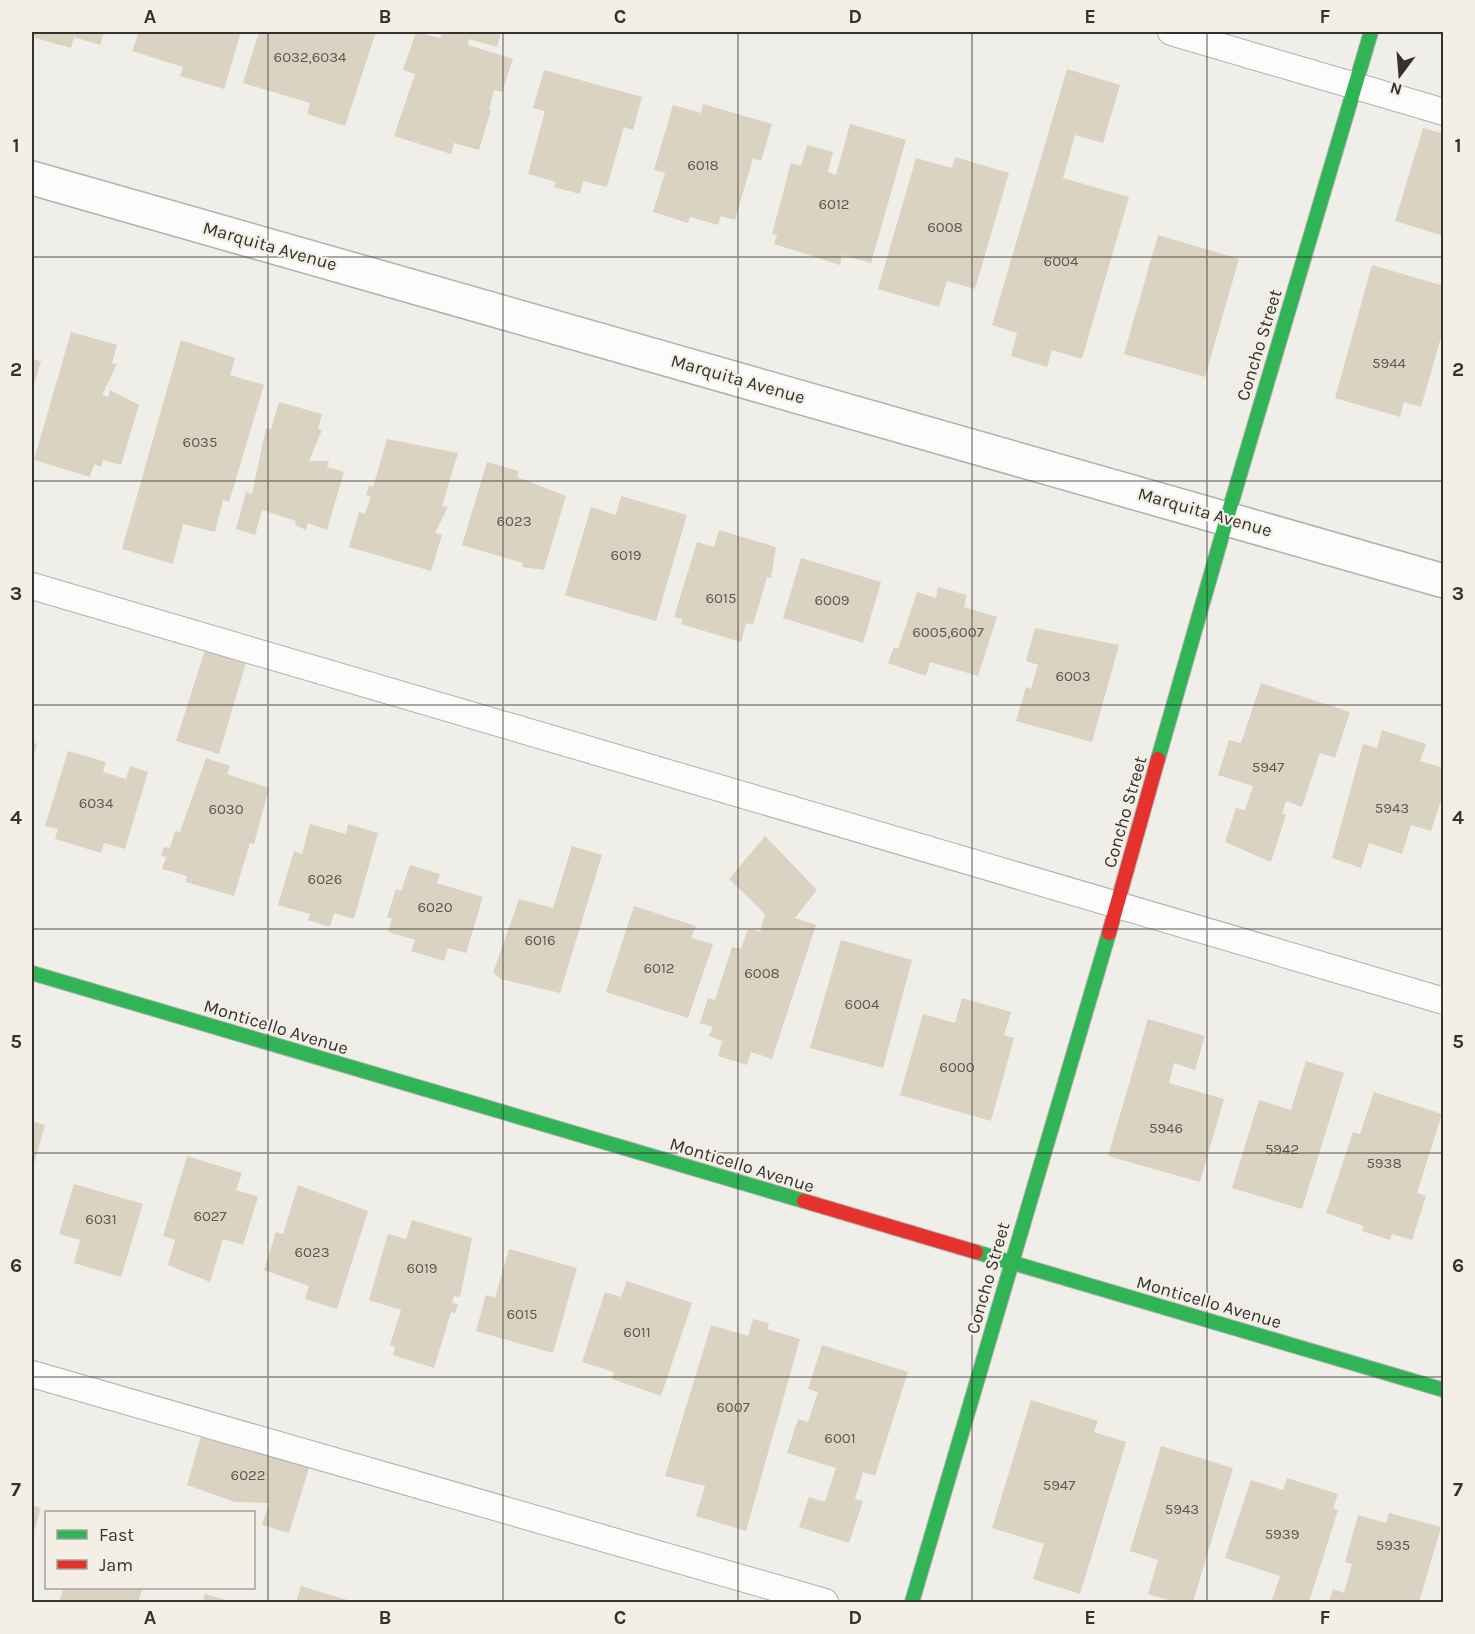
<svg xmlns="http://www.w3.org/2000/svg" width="1475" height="1634" viewBox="0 0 1475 1634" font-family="Karla,sans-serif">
  <rect width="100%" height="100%" fill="#f0eee8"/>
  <g fill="#dad3c1">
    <polygon points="32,32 104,32 100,45 74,37 71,48 32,37"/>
    <polygon points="139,32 241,32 224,89 180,76 183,67 132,51"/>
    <polygon points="259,32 376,32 345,126 307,114 310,103 243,83"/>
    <polygon points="416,32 440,38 442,32 501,32 497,47 469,39 468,45 513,59 502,92 494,90 489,109 491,110 479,150 454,143 451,154 394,136 415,74 403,70"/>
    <polygon points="1067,69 1120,85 1103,143 1075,135 1063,178 1129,197 1082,359 1052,350 1047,367 1011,356 1017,333 992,325"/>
    <polygon points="544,70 642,97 633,130 624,127 607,187 583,181 580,194 554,187 556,182 528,174 545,111 533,108"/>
    <polygon points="703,104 772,124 761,161 753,158 735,220 721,216 718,225 690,217 688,223 653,212 665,173 654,170 673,105 701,113"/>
    <polygon points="850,124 906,140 871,263 842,255 840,265 774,244 777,235 772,234 791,163 801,166 807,145 833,152 828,172 836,175"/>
    <polygon points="1423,128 1444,134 1444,236 1395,221"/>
    <polygon points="955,157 1009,173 975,289 947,281 939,307 878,289 916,158 952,168"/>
    <polygon points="1158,235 1239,259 1205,377 1124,354"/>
    <polygon points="1372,265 1444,286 1444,327 1421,407 1404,402 1400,417 1335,398"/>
    <polygon points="71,332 117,345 112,363 117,364 102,395 108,397 110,390 139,405 121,465 103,460 101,467 94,464 90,477 34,460"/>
    <polygon points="181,340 235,358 230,375 264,385 229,502 223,500 215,532 183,524 173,564 122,549"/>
    <polygon points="32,359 41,361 32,391"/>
    <polygon points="279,402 322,414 318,429 322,430 309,461 329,461 327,467 344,472 327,530 308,523 306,530 295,525 296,521 262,510 255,535 236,529 246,492 252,494 266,428 271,429"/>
    <polygon points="387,439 458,453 442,506 448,507 435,533 442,535 431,571 349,547 359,512 365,514 371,496 366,495 369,485 373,487"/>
    <polygon points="487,462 519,471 517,477 566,496 544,570 522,567 523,563 462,545"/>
    <polygon points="621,496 687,515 656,621 565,595 591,507 616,515"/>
    <polygon points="719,530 776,547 771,578 767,577 753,625 746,623 741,642 681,624 682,619 674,617 697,542 714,547"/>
    <polygon points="801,558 881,582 863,643 783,618"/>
    <polygon points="938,587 967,595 964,607 997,617 978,676 930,662 926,676 888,663 894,647 898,649 917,592 936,598"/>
    <polygon points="1035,628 1119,645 1092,742 1016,721 1026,687 1031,689 1038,665 1026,661"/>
    <polygon points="205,650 246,663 219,754 176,741"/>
    <polygon points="1261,683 1350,712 1335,758 1320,753 1302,807 1286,801 1282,814 1286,815 1271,862 1225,842 1236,808 1245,810 1253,786 1218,775 1229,740 1241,743"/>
    <polygon points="1382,730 1426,744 1420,761 1444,768 1444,791 1431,831 1411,825 1402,854 1369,843 1361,868 1332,858 1363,744 1377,748"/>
    <polygon points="32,742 37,744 32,761"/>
    <polygon points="68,751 106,762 103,772 126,779 130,766 148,772 125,849 104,843 101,853 55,839 58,829 45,826"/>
    <polygon points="206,758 230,766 227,774 269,788 254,844 250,843 234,896 186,882 187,876 162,869 166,857 161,856 164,847 170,848 175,831 180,832"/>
    <polygon points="310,824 346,834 348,824 378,833 354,919 334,913 330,927 308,920 310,914 278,905 294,851 302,854"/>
    <polygon points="765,836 817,890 795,918 816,925 772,1059 751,1052 747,1065 718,1056 722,1041 709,1036 713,1027 700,1023 708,998 715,1000 732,947 741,949 748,929 760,932 765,914 729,879"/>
    <polygon points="572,846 602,855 560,993 501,979 493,973 519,899 553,908"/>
    <polygon points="410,865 440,874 437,883 483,897 466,953 448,948 444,961 411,951 415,940 388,932 392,919 387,917 396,889 401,891"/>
    <polygon points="634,906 696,926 691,938 713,944 688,1018 606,992"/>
    <polygon points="841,940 912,960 883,1068 810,1048"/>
    <polygon points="962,998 1011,1012 1004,1035 1014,1038 991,1121 900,1095 923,1014 955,1023"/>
    <polygon points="1148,1019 1205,1036 1195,1070 1174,1063 1169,1083 1224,1099 1200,1182 1108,1156"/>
    <polygon points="1306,1061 1344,1073 1302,1209 1232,1188 1259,1100 1291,1110"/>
    <polygon points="1374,1092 1442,1114 1417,1193 1426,1196 1412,1240 1392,1234 1390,1240 1362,1231 1364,1226 1326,1213 1353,1132 1360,1134"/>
    <polygon points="32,1121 45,1125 32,1171"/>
    <polygon points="187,1156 242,1173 236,1190 258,1197 243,1245 223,1239 210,1282 168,1265 175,1240 163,1236"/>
    <polygon points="74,1184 143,1204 121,1277 74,1263 80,1240 59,1234"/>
    <polygon points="298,1185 368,1211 337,1309 305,1299 309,1286 264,1270 276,1232 283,1234"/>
    <polygon points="412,1220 472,1238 460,1297 454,1296 452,1303 458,1304 455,1313 451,1312 434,1368 393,1355 395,1347 390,1345 401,1310 369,1300 388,1234 406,1239"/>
    <polygon points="509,1249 577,1268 553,1353 476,1331 486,1295 495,1298"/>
    <polygon points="627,1281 692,1303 661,1396 612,1379 614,1372 582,1362 605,1292 621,1297"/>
    <polygon points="753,1319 769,1323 767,1329 800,1339 746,1531 696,1516 705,1486 665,1476 711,1325 748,1336"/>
    <polygon points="822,1345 908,1372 875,1476 863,1472 855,1499 863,1501 849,1543 799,1527 809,1497 825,1502 836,1468 787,1453 798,1419 808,1422 818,1392 808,1389"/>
    <polygon points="1031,1400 1098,1421 1094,1432 1126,1442 1080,1594 1033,1579 1044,1544 992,1528"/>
    <polygon points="202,1433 310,1465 289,1533 262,1525 269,1503 235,1502 187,1485"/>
    <polygon points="1161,1446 1233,1468 1193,1602 1175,1602 1148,1594 1158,1560 1130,1551"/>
    <polygon points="1287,1478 1338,1494 1333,1509 1338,1510 1309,1602 1271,1602 1280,1576 1225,1558 1251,1480 1283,1490"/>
    <polygon points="32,1505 41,1508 32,1538"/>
    <polygon points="1389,1513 1441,1527 1419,1602 1329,1602 1333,1589 1344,1593 1352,1564 1345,1562 1358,1515 1386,1523"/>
    <polygon points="301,1586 354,1602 296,1602"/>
    <polygon points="64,1588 143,1588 138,1602 59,1602"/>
    <polygon points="205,1594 233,1602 203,1602"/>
  </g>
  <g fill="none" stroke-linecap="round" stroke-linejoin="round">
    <defs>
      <g id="lane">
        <polyline points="1171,32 1444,112"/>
        <polyline points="32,586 1444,1001"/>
        <polyline points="32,1374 825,1602"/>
      </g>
      <polyline id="street" points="32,178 1444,581"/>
      <g id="fast">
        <polyline points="1158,759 1227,518 1371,32"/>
        <polyline points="32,973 804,1201"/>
        <polyline points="976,1252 1444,1390"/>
        <polyline points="912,1602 1109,933"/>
      </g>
      <g id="jam">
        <polyline points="1109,933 1158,759"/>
        <polyline points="804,1201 976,1252"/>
      </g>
    </defs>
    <use href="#lane" stroke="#b1b0ac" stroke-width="28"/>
    <use href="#street" stroke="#b1b0ac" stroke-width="36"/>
    <use href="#fast" stroke="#b1b0ac" stroke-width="16"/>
    <use href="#jam" stroke="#b1b0ac" stroke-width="16"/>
    <use href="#lane" stroke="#fdfcfc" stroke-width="26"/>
    <use href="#street" stroke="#fdfcfc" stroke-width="33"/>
    <use href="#fast" stroke="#30b455" stroke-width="14"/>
    <use href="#jam" stroke="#e5322d" stroke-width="14"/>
  </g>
  <path fill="none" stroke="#34322e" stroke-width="1.5" stroke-opacity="0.55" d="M 268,32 L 268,1602M 503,32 L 503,1602M 738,32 L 738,1602M 972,32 L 972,1602M 1207,32 L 1207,1602M 32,257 L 1444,257M 32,481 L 1444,481M 32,705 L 1444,705M 32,929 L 1444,929M 32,1153 L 1444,1153M 32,1377 L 1444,1377"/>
  <g text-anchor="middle" stroke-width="4.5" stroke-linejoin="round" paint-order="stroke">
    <g font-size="15" fill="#5e5a53">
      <text x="310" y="62">6032,6034</text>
      <text x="703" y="170">6018</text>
      <text x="834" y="209">6012</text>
      <text x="945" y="232">6008</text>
      <text x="1061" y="266">6004</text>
      <text x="1389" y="368">5944</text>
      <text x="200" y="447">6035</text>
      <text x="514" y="526">6023</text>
      <text x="626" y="560">6019</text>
      <text x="721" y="603">6015</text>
      <text x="832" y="605">6009</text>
      <text x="948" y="637">6005,6007</text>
      <text x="1073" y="681">6003</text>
      <text x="1268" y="772">5947</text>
      <text x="96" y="808">6034</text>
      <text x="1392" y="813">5943</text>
      <text x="226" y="814">6030</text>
      <text x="325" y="884">6026</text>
      <text x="435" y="912">6020</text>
      <text x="540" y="945">6016</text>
      <text x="659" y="973">6012</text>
      <text x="762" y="978">6008</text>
      <text x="862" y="1009">6004</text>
      <text x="957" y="1072">6000</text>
      <text x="1166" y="1133">5946</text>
      <text x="1282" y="1154">5942</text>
      <text x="1384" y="1168">5938</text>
      <text x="210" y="1221">6027</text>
      <text x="101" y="1224">6031</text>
      <text x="312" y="1257">6023</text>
      <text x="422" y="1273">6019</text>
      <text x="522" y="1319">6015</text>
      <text x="637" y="1337">6011</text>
      <text x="733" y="1412">6007</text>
      <text x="840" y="1443">6001</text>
      <text x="248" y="1480">6022</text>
      <text x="1059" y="1490">5947</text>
      <text x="1182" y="1514">5943</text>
      <text x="1282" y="1539">5939</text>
      <text x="1393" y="1550">5935</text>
    </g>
    <g font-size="18" fill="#34322e" stroke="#f3efe5">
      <text transform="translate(270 246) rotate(16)" y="6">Marquita Avenue</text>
      <text transform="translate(1259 345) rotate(-73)" y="6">Concho Street</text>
      <text transform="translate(738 379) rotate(16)" y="6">Marquita Avenue</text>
      <text transform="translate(1205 512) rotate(16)" y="6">Marquita Avenue</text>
      <text transform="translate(1125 812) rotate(-74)" y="6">Concho Street</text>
      <text transform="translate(276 1027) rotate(17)" y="6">Monticello Avenue</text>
      <text transform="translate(742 1165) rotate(17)" y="6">Monticello Avenue</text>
      <text transform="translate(988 1278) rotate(-74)" y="6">Concho Street</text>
      <text transform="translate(1209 1302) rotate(16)" y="6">Monticello Avenue</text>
    </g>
  </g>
  <rect width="1475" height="1634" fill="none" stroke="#f3efe5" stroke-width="66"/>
  <rect x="45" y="1511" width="210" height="78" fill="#f3efe5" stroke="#a7a39c" stroke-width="1.5"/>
  <rect x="57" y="1530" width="30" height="9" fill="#30b455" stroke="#a7a39c" stroke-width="1.5"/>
  <text x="99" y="1541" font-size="18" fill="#34322e">Fast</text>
  <rect x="57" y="1560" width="30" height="9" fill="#e5322d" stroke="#a7a39c" stroke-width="1.5"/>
  <text x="99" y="1571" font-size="18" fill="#34322e">Jam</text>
  <g transform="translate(1400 75) rotate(196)" stroke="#f3efe5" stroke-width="4.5" paint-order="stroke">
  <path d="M0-4.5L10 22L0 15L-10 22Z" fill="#34322e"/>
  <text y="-9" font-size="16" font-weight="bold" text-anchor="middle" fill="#34322e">N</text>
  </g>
  <rect x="33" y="33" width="1409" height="1568" fill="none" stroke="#34322e" stroke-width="2"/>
  <g font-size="20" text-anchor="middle" font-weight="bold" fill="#34322e">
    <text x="150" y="23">A</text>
    <text x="385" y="23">B</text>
    <text x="620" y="23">C</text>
    <text x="855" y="23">D</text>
    <text x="1090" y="23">E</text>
    <text x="1325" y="23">F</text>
    <text x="16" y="152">1</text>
    <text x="1458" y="152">1</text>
    <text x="16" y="376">2</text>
    <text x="1458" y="376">2</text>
    <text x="16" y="600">3</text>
    <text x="1458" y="600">3</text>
    <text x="16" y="824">4</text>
    <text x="1458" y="824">4</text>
    <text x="16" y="1048">5</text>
    <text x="1458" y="1048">5</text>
    <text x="16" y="1272">6</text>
    <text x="1458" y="1272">6</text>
    <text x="16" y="1496">7</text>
    <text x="1458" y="1496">7</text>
    <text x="150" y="1624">A</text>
    <text x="385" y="1624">B</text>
    <text x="620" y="1624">C</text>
    <text x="855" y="1624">D</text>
    <text x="1090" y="1624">E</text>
    <text x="1325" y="1624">F</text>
  </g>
</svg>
